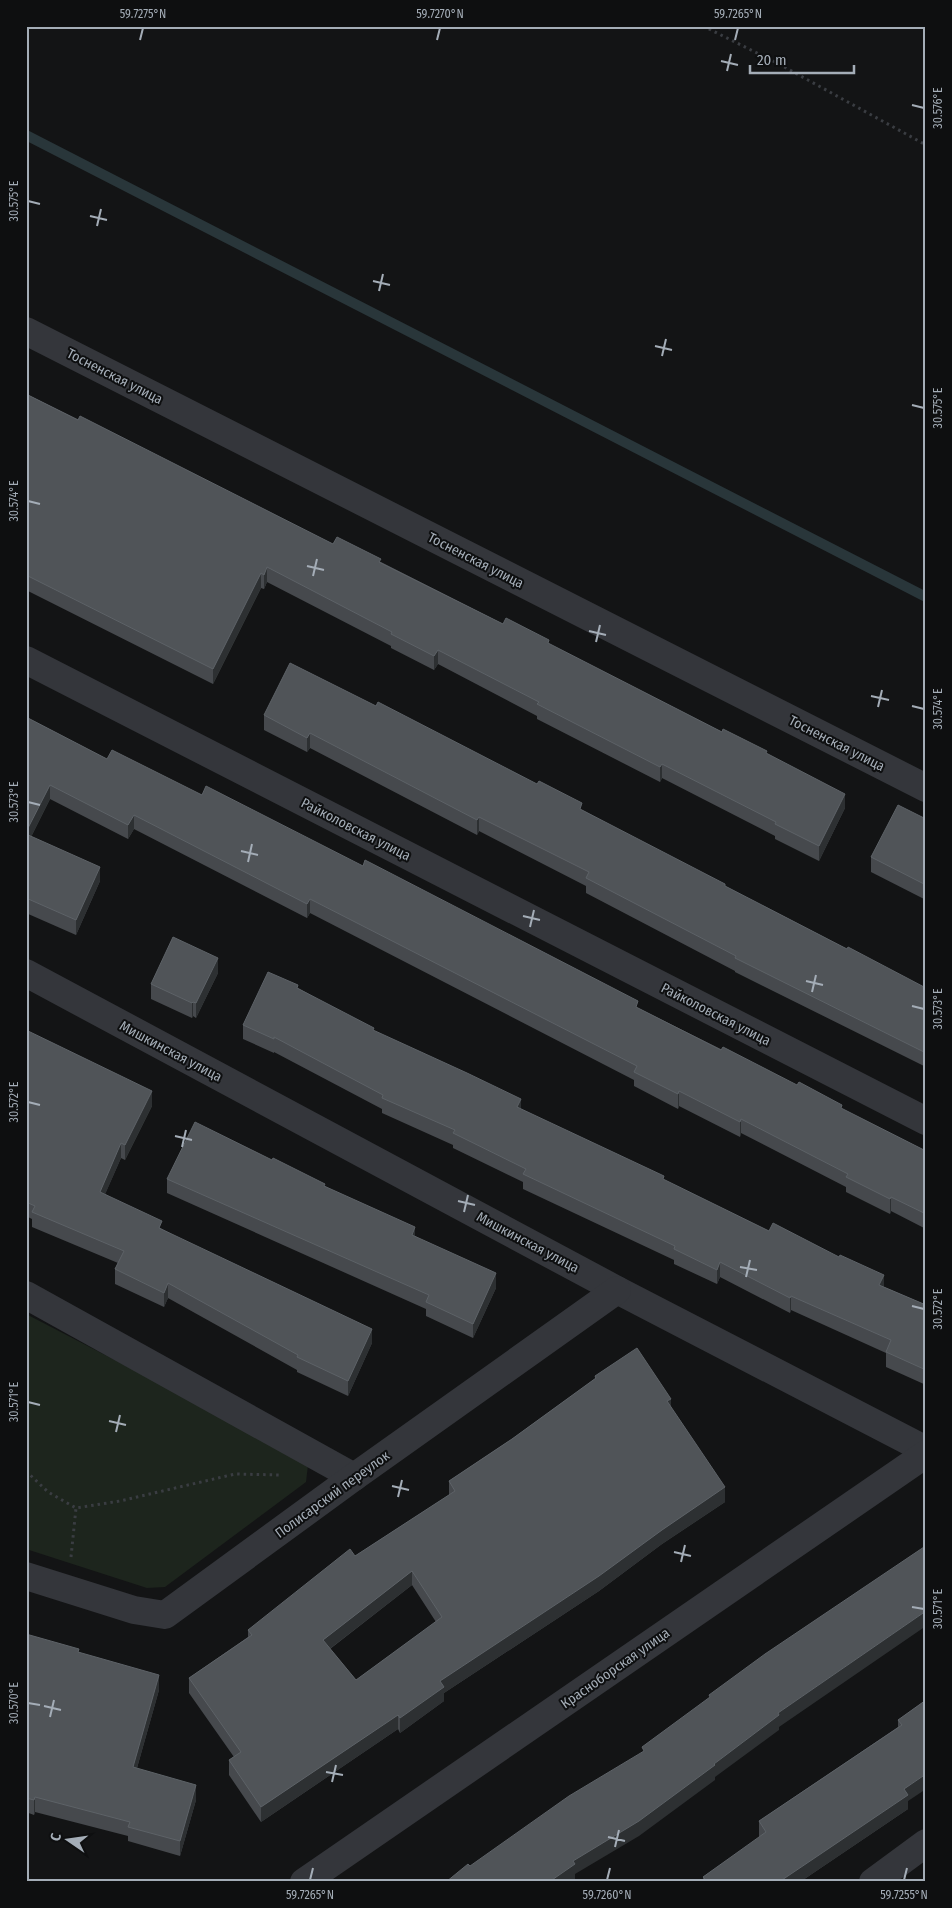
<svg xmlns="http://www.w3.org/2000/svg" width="952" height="1908" viewBox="0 0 952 1908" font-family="'Fira Sans Condensed',sans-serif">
  <rect width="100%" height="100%" fill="#131415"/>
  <polygon fill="#1d251d" points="26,1314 296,1454 308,1465 306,1482 165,1587 147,1588 26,1549"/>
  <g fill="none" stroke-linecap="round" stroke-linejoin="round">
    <polyline stroke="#29363a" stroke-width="10" points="26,135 926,597"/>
    <g stroke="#3a3d42" stroke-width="3" stroke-dasharray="2.5 4" stroke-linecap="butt">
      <polyline points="703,26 777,63 926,145"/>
      <polyline points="26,1471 48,1492 76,1508 120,1501 235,1474 282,1475"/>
      <polyline points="71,1557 76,1508"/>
    </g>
    <g stroke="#34363b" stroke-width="28">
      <polyline points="26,331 926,788"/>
      <polyline points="26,660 926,1121"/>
      <polyline points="26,973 617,1290 926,1450"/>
      <polyline points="26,1295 354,1477"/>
      <polyline points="26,1576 134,1610 165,1615 354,1477 617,1290"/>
      <polyline points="304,1882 926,1454"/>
      <polyline points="873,1882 926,1843"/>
    </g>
  </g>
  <g fill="#46494d" fill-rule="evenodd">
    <polygon points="26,394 333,544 381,562 503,624 549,644 722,732 767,754 845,808 819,861 775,839 775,836 662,778 660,782 537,719 537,716 438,664 434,670 391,648 391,646 267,582 264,589 261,588 213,684 26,590"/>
    <polygon points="264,715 582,810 725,886 847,949 926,988 926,1067 735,972 735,971 586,893 586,886 479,831 477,835 310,748 307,752 264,730"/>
    <polygon points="26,717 107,759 202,795 638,1008 926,1151 926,1229 891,1211 890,1214 846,1192 846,1187 741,1133 740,1137 679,1106 678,1109 634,1086 634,1080 310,913 307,918 134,829 128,839 50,799 31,837 100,881 76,935 26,913"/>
    <polygon points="926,819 926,900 871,872 871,857"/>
    <polygon points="218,973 196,1018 193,1016 192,1018 151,999 151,984"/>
    <polygon points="298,988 374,1031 521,1109 664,1180 884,1287 926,1305 926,1385 886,1367 886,1353 791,1310 790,1313 720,1277 717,1284 674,1264 674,1260 523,1189 523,1182 453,1148 453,1145 382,1113 382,1109 274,1052 274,1053 243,1039 243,1025"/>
    <polygon points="26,1030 152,1106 125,1160 121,1158 105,1194 162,1229 372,1343 348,1396 297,1372 297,1370 168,1298 164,1307 115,1284 115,1269 118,1263 32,1227 32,1219 26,1216"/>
    <polygon points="167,1179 325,1186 415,1236 496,1288 473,1338 426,1316 426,1309 167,1193"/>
    <path d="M 595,1376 L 671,1407 L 725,1502 L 662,1544 L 599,1591 L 444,1693 L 444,1701 L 400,1733 L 398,1729 L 261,1822 L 229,1775 L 229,1760 L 234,1757 L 189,1693 L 189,1678 L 248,1637 L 248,1630 L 355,1556 L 449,1495 L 449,1481 L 512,1439 L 595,1379 ZM 412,1585 L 436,1622 L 356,1680 L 330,1649 Z"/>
    <polygon points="26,1634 79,1652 159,1690 137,1768 196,1800 180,1856 128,1841 128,1836 35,1812 34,1815 26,1812"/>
    <polygon points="926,1700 908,1801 908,1809 800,1882 700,1882 703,1880 703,1877 760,1837 759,1836 759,1821 898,1727 898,1720"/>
  </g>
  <g fill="#2d3032">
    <polygon points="267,567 267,582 264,589 264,575"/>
    <polygon points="261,573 261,588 213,684 213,669"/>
    <polygon points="438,650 438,664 434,670 434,656"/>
    <polygon points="310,733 310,748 307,752 307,738"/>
    <polygon points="662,764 662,778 660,782 660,767"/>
    <polygon points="50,785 50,799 26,847 26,832"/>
    <polygon points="845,794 845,808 819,861 819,846"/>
    <polygon points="134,815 134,829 128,839 128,825"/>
    <polygon points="479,817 479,831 477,835 477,820"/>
    <polygon points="100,867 100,881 76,935 76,920"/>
    <polygon points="310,899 310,913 307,918 307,904"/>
    <polygon points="218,958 218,973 196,1018 196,1003"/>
    <polygon points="193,1002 193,1016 192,1018 192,1003"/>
    <polygon points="152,1091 152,1106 125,1160 125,1145"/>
    <polygon points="679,1091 679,1106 678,1109 678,1094"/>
    <polygon points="521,1099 521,1114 517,1107"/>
    <polygon points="741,1119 741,1133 740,1137 740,1122"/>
    <polygon points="121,1143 121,1158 100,1206 100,1192"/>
    <polygon points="891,1197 891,1211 890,1214 890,1199"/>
    <polygon points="415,1227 415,1242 412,1235"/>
    <polygon points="720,1262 720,1277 717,1284 717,1270"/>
    <polygon points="496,1273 496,1288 473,1338 473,1324"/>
    <polygon points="884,1275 884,1289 879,1285"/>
    <polygon points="168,1283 168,1298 164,1307 164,1293"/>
    <polygon points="791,1296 791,1310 790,1313 790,1298"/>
    <polygon points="372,1329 372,1343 348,1396 348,1381"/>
    <polygon points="671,1399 671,1414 667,1401"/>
    <polygon points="725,1487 725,1502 662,1544 599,1591 444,1693 444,1701 400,1733 400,1718 440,1681 662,1530"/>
    <polygon points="412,1571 412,1585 323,1654 323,1640"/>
    <polygon points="926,1611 926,1626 779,1727 779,1730 715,1777 715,1780 639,1836 575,1874 575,1879 570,1882 549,1882 573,1861 714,1764 778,1713"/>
    <polygon points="159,1675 159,1690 133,1782 133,1767"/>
    <polygon points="398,1715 398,1729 261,1822 261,1807"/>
    <polygon points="926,1774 926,1789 908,1801 908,1809 800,1882 779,1882 904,1789"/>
    <polygon points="196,1785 196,1800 180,1856 180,1841"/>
    <polygon points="35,1797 35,1812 34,1815 34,1800"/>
  </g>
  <g fill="#505458" stroke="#5d6267" fill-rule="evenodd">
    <polygon points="26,394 78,420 80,416 333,544 337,537 381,559 379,562 503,624 506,618 549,640 548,643 722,732 723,729 767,751 766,753 845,794 819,846 775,824 776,822 662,764 660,767 537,704 539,702 438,650 434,656 391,634 392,632 267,567 264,575 261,573 213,669 26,575"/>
    <polygon points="290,663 376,706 378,702 537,784 539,781 582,803 580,809 725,884 725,886 847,949 848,947 926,988 926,1053 735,958 736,956 586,878 589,872 479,817 477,820 310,733 307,738 264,715"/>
    <polygon points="26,717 107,759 112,750 202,795 206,786 363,866 365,860 638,1001 636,1007 721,1050 723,1047 797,1085 799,1082 842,1105 841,1108 926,1151 926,1214 891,1197 890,1199 846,1177 848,1174 741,1119 740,1122 679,1091 678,1094 634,1072 637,1066 310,899 307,904 134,815 128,825 50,785 26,832"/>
    <polygon points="898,805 926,819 926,885 871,857"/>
    <polygon points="26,834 100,867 76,920 26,898 27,892 26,892"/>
    <polygon points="173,937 218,958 196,1003 193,1002 192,1003 151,984"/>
    <polygon points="268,972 298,985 297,988 374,1028 373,1030 467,1073 521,1099 517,1107 664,1176 663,1179 769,1231 773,1223 839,1257 840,1255 884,1275 879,1285 926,1305 926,1370 886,1352 891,1340 791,1296 790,1298 720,1262 717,1270 674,1249 675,1246 523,1174 526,1169 453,1133 455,1130 382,1098 383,1095 274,1037 274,1039 243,1025"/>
    <polygon points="26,1030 152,1091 125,1145 121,1143 100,1192 162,1221 159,1228 372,1329 348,1381 297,1357 298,1355 168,1283 164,1293 115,1269 124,1251 32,1212 35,1206 26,1202"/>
    <polygon points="195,1122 272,1160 273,1158 325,1184 324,1186 415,1227 412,1235 496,1273 473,1324 426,1302 429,1295 167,1179"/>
    <path d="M 637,1348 L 671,1399 L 667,1401 L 725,1487 L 662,1530 L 599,1576 L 440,1681 L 444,1687 L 400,1718 L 398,1715 L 261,1807 L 229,1760 L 241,1752 L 189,1678 L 252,1635 L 248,1630 L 350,1549 L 355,1556 L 455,1491 L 449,1481 L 512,1439 L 596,1378 L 595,1376 ZM 412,1571 L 442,1617 L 356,1680 L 323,1640 Z"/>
    <polygon points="926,1544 926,1611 778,1713 779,1715 714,1764 715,1765 639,1821 573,1861 575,1864 549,1882 446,1882 468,1864 470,1866 569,1796 644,1751 642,1747 710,1697 709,1695 765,1654 924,1547 923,1546"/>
    <polygon points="26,1634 79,1649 78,1652 159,1675 133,1767 196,1785 180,1841 128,1827 130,1822 35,1797 34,1800 26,1798"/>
    <polygon points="926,1700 926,1774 904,1789 908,1795 779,1882 700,1882 705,1879 703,1877 766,1832 759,1821 902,1725 898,1720"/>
  </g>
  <path fill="none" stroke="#a4adb7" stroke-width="2" d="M 140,40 L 143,28M 437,40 L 440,28M 735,40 L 738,28M 721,61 L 738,65M 727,71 L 731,54M 912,105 L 924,108M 28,201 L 40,204M 90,216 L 107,220M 97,226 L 101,209M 373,281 L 390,285M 379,291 L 383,274M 655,346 L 672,350M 662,356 L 666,339M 912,405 L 924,408M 28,501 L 40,504M 307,566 L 324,570M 313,576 L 317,559M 589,631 L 606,635M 596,642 L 600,625M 871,696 L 889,700M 912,706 L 924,709M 878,707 L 882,690M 28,802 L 40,805M 241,851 L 258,855M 248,862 L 252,844M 523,916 L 540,920M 530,927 L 534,910M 806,981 L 823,985M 812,992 L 816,975M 912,1006 L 924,1009M 28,1102 L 40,1105M 175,1136 L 192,1140M 182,1147 L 186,1130M 458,1201 L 475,1205M 464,1212 L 468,1195M 740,1267 L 757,1270M 746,1277 L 750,1260M 912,1306 L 924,1309M 28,1402 L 40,1405M 109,1421 L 126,1425M 116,1432 L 120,1415M 392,1486 L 409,1490M 398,1497 L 402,1480M 674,1552 L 691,1556M 681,1562 L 685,1545M 912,1607 L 924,1609M 28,1703 L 40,1705M 44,1706 L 61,1710M 50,1717 L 54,1700M 326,1772 L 343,1775M 332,1782 L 336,1765M 608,1837 L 625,1841M 615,1847 L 619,1830M 310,1880 L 313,1868M 607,1880 L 610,1868M 904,1880 L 907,1868"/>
  <g text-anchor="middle" stroke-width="4" stroke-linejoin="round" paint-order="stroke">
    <g font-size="14" fill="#a4adb7" stroke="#0e0f10">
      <text transform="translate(115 376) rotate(27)" y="5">Тосненская улица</text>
      <text transform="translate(476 560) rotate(27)" y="5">Тосненская улица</text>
      <text transform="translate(837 743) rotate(27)" y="5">Тосненская улица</text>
      <text transform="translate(356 829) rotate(27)" y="5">Райколовская улица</text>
      <text transform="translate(716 1014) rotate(27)" y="5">Райколовская улица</text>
      <text transform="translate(171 1051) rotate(28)" y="5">Мишкинская улица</text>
      <text transform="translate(528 1242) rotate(28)" y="5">Мишкинская улица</text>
      <text transform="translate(332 1494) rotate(-36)" y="5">Полисарский переулок</text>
      <text transform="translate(615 1668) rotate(-35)" y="5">Красноборская улица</text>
    </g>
  </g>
  <rect width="952" height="1908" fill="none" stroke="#0e0f10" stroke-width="55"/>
  <g transform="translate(68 1840) rotate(283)" stroke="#0e0f10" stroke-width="4" paint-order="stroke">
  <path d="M0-4L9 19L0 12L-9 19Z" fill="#a4adb7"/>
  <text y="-8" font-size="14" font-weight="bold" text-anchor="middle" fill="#a4adb7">С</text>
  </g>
  <path d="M750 65v8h104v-8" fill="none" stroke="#a4adb7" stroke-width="2.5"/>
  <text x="757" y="65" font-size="15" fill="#a4adb7" stroke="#0e0f10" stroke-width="4" paint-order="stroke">20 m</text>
  <rect x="28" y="28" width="896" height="1852" fill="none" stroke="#a4adb7" stroke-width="2"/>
  <g font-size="12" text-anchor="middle" fill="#a4adb7">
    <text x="143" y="18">59.7275°N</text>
    <text x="440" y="18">59.7270°N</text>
    <text x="738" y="18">59.7265°N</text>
    <text transform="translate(938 108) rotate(-90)" y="4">30.576°E</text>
    <text transform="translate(14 201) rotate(-90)" y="4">30.575°E</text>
    <text transform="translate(938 408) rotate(-90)" y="4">30.575°E</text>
    <text transform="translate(14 501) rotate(-90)" y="4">30.574°E</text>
    <text transform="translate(938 709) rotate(-90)" y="4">30.574°E</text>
    <text transform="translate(14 802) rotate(-90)" y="4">30.573°E</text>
    <text transform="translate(938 1009) rotate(-90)" y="4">30.573°E</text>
    <text transform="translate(14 1102) rotate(-90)" y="4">30.572°E</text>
    <text transform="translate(938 1309) rotate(-90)" y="4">30.572°E</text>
    <text transform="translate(14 1402) rotate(-90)" y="4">30.571°E</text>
    <text transform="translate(938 1609) rotate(-90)" y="4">30.571°E</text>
    <text transform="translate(14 1703) rotate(-90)" y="4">30.570°E</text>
    <text x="310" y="1899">59.7265°N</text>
    <text x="607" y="1899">59.7260°N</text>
    <text x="904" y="1899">59.7255°N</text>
  </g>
</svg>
